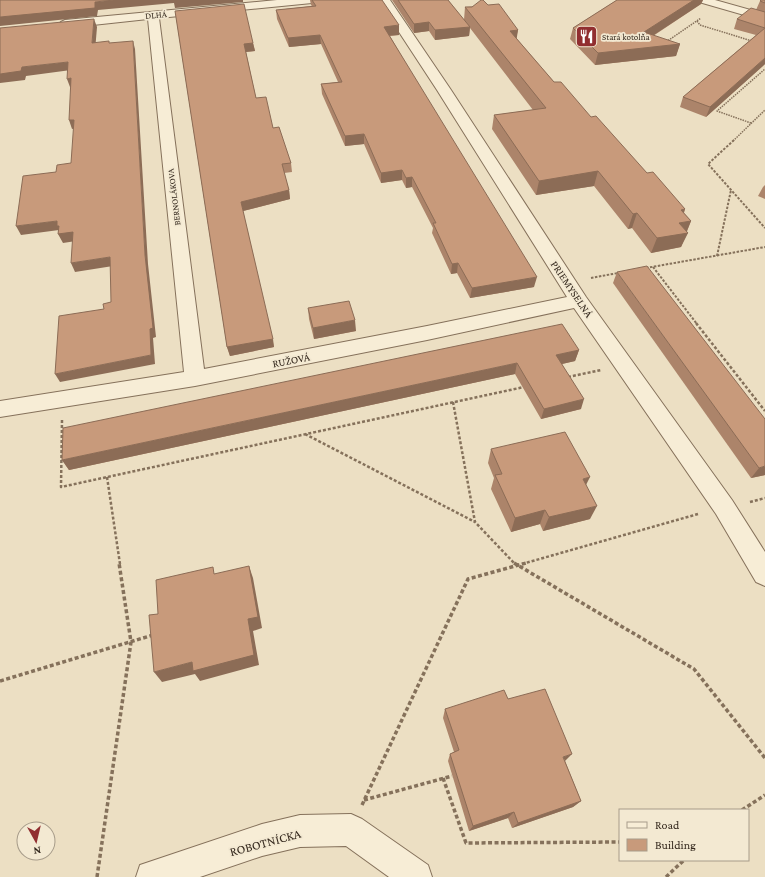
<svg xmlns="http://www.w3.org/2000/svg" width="765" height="877" viewBox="0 0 765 877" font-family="'Crimson Pro',serif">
  <rect width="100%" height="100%" fill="#ecdfc3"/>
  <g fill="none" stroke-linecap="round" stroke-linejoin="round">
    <defs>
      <g id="street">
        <polygon points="277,0 318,0 312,3 159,18 204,369 427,326 567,297 437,90 378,0 390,0 451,90 586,297 732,500 765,552 765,586 756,582 716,514 574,308 427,340 195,386 0,417 0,401 184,372 148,19 65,28 61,26 59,24 61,22 65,20"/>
        <polygon points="697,0 715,0 765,14 765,21 699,2"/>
        <polygon points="351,814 362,819 428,865 432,877 389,877 346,846 300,847 262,856 200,877 136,877 140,865 262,824 300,815"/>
      </g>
    </defs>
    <use href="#street" stroke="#85715b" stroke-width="2"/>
    <g stroke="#85715b" stroke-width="1.5" stroke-dasharray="1.5 1" stroke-linecap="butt">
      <polyline points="697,21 700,25 752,41"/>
      <polyline points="666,42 701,18"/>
      <polyline points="751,123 717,111 765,69"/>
      <polyline points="733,141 765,110"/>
    </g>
    <g stroke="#85715b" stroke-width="2" stroke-dasharray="2.5 1.5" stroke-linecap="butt">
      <polyline points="734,140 708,164 765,228"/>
      <polyline points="717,256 731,190"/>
      <polyline points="653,267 697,324"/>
      <polyline points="646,268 765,247"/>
      <polyline points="591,278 618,273"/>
    </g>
    <g stroke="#85715b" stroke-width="2.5" stroke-dasharray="3 2" stroke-linecap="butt">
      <polyline points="696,323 765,411"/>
      <polyline points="568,377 601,370"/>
      <polyline points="453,402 475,522 515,564"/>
      <polyline points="62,420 61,487 524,387"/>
      <polyline points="305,434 475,522"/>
      <polyline points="107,477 120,564"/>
      <polyline points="750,502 765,498"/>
      <polyline points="522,564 698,514"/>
    </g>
    <g stroke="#85715b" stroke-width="3.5" stroke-dasharray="4 2.5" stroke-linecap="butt">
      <polyline points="514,563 694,669 765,758"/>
      <polyline points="0,681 153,635"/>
      <polyline points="443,778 466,843 620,842"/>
      <polyline points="364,800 452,776"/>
      <polyline points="362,805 468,579 526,563"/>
      <polyline points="742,810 765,795"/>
      <polyline points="97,877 131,642 119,563"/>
      <polyline points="666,877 684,860"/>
    </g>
    <use href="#street" fill="#f7edd6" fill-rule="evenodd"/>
  </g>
  <g fill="#ac846a">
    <polygon points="310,0 382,0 399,35 390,36 534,287 470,298 457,273 451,274 432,233 433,228 412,187 406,188 402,180 381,183 364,144 345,146 322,94 321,84 338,82 321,44 289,47 277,19 276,10 312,6 311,5"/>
    <polygon points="392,0 448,0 464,20 465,7 488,5 518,30 516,38 554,82 647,173 685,209 684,213 691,221 681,247 651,253 632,228 628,229 594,186 536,195 492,129 494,115 533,110 470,28 469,36 435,40 429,31 414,33"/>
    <polygon points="617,0 703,0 701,4 653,36 680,44 676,56 595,65 570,39 573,28"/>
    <polygon points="765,0 765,64 706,117 680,107 683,97 756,35 734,29 737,19 756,10 760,1"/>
    <polygon points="175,11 253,43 255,51 246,52 256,98 273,128 291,163 292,172 284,173 289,190 290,199 243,211 274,347 230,356 227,347"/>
    <polygon points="765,185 765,199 758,196 763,187"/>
    <polygon points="617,272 765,475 751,478 613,283"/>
    <polygon points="308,308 356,331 314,339 309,319"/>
    <polygon points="579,350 575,361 562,364 581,409 541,419 515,374 69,470 62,460"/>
    <polygon points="491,449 586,485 590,519 543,531 540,524 511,532 491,489 494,478 488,463"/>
    <polygon points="508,699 565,761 581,801 573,807 512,828 508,818 469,831 448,761 450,754 454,752 443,718 445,709"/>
  </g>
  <g fill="#8c6c56">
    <polygon points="114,0 243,0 243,2 175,8 174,3 98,10 97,16 0,26 0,17 95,2"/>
    <polygon points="694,0 703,0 701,4 640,44 644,32"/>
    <polygon points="94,19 97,27 95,51 92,43"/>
    <polygon points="429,22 429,31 414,33 414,24"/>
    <polygon points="399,25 399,35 384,36 384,27"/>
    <polygon points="470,27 469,36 435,40 435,30"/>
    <polygon points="518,30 516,43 510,31"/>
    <polygon points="320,35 321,44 289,47 288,38"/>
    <polygon points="133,41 135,49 148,264 156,337 153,338 155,364 60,382 55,374 151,355 145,255"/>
    <polygon points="253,43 255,51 245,52 244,44"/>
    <polygon points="680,44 676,56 595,65 598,53"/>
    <polygon points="765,58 765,64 706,117 710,107"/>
    <polygon points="68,62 71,70 26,76 25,80 0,83 0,74 22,67"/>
    <polygon points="71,78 74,87 70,87 67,79"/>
    <polygon points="69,120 74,120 77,128 72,129"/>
    <polygon points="364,134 364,144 345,146 345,136"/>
    <polygon points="402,170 402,180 381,183 381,173"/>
    <polygon points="598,171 594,186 536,195 539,181"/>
    <polygon points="412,177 412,187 406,188 406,178"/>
    <polygon points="289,190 290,199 243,211 241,202"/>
    <polygon points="685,209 680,223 691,221 686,233 688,233 681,247 651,253 657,238 681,210"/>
    <polygon points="637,213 632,228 628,229 633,214"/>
    <polygon points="57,221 73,232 76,241 63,243 58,234 59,230 21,235 16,226"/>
    <polygon points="110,257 113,266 75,272 71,263"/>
    <polygon points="458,263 457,273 451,274 452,264"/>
    <polygon points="537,277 534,287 470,298 472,288"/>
    <polygon points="355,320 356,331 314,339 313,328"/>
    <polygon points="273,339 274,347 230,356 227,347"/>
    <polygon points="579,350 575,361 553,366 556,355"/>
    <polygon points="517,363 515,374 69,470 62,460"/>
    <polygon points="584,399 581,409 541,419 544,409"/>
    <polygon points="765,466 765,475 751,478 759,468"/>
    <polygon points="590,477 583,491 583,479"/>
    <polygon points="597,506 590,519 543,531 549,517"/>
    <polygon points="545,510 540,524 511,532 515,518"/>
    <polygon points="249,566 253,578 262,628 253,631 259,665 200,681 195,674 162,682 154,672 192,662 248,619"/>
    <polygon points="572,754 565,761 563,757"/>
    <polygon points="581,801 573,807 512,828 518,823"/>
    <polygon points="514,812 508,818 469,831 473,826"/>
  </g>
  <g fill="#c89a7b" stroke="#8c6c56">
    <polygon points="0,0 114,0 95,2 95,8 0,17"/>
    <polygon points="312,0 382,0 399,25 384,27 537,277 472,288 458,263 452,264 433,223 436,223 412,177 406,178 402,170 381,173 364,134 345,136 321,84 342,82 320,35 288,38 276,10 316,6"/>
    <polygon points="398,0 448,0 470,27 435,30 429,22 414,24"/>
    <polygon points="481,0 483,0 488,5 499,4 518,30 510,31 554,82 561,82 591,117 596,116 647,173 653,172 685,209 681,210 691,221 679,223 688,233 657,238 637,213 633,214 598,171 539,181 494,115 546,108 465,7 472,7"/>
    <polygon points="617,0 694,0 644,32 680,44 598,53 573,28"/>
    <polygon points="761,0 765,0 765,3 760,1"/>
    <polygon points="244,4 253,43 244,44 256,98 266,97 273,128 279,127 291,163 282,164 289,190 241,202 273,339 227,347 175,11"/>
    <polygon points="751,8 765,12 765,28 737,19"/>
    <polygon points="94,19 92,43 109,41 109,43 133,41 145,255 153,328 150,329 151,355 55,374 59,316 104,309 103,304 111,302 110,257 71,263 73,232 58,234 59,226 57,226 57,221 16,226 23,176 56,172 57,165 71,163 74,120 69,120 71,78 67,79 68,62 22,67 21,71 0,74 0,28"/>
    <polygon points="765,28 765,58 710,107 683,97"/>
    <polygon points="647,266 765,419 765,466 759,468 617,272"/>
    <polygon points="349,301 355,320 313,328 308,308"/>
    <polygon points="562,324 579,350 556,355 584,399 544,409 517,363 62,460 63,428"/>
    <polygon points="565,432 590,477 583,479 597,506 549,517 545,510 515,518 495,475 502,474 491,449"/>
    <polygon points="249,566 258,617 248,619 254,655 193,671 192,662 154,672 149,615 158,614 156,580 213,567 214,574"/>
    <polygon points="545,689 572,754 563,757 581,801 518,823 514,812 473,826 450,754 459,750 445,709 504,690 508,699"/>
  </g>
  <defs>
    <symbol id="restaurant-square" viewBox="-11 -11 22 22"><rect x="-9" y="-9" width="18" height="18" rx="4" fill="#912e30" stroke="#f3e9d2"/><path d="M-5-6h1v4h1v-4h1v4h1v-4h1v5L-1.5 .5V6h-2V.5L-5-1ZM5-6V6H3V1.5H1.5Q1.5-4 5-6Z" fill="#fff"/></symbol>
  </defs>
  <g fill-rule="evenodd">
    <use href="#restaurant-square" x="574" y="24" width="25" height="25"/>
  </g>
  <g text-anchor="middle" stroke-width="3.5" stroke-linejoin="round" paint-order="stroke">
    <g font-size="9" fill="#35291e" stroke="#f3e9d2">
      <text transform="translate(156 15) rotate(-6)" y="3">DLHÁ</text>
      <text transform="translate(174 197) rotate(-97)" y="3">BERNOLÁKOVA</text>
    </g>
    <g font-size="9" fill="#35291e" stroke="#f3e9d2" text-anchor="start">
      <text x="602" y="40">Stará kotolňa</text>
    </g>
    <g font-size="11" fill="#35291e" stroke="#f3e9d2">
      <text transform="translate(572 289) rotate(56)" y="4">PRIEMYSELNÁ</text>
      <text transform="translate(291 360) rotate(-11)" y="4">RUŽOVÁ</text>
    </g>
    <g font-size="13" fill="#35291e" stroke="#f3e9d2">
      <text transform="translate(265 842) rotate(-15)" y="5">ROBOTNÍCKA</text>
    </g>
  </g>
  <rect x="619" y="809" width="130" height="52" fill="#f3e9d2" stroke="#a79c8a"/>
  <rect x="627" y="822" width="20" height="6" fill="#f7edd6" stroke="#a79c8a"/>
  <text x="655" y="829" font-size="12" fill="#35291e">Road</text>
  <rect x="627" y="839" width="20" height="12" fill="#c89a7b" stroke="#a79c8a"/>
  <text x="655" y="849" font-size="12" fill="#35291e">Building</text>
  <g transform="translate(36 841) rotate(172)"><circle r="19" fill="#f3e9d2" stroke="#a79c8a"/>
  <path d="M0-3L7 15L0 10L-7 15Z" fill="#912e30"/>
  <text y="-6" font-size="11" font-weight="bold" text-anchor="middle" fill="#35291e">N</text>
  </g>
</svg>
